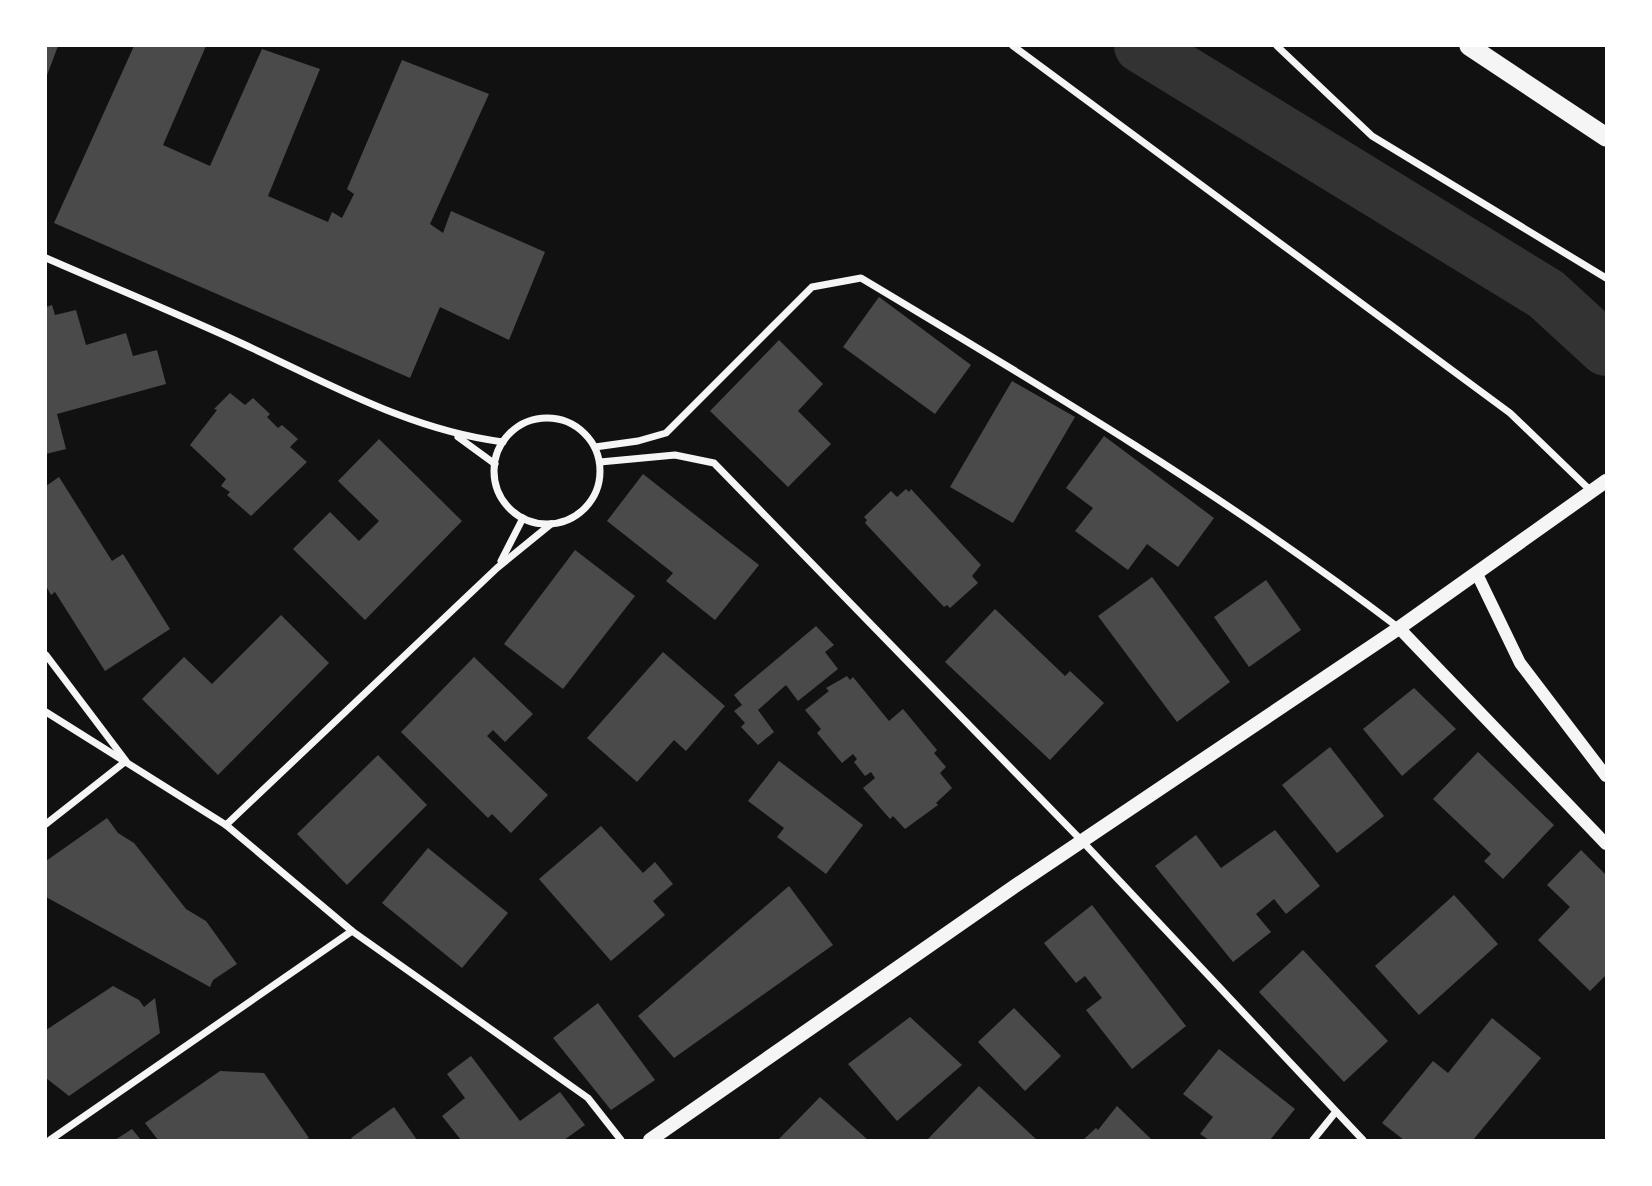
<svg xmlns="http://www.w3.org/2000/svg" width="1652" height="1186" viewBox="0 0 1652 1186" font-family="'Noto Sans',sans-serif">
  <rect width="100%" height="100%" fill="#111"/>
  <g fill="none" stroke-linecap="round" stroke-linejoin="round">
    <polyline stroke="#333" stroke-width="32" points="1161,46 1167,61"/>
    <polyline stroke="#333" stroke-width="54" points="1141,46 1546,294 1606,349"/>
  </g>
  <g fill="#4a4a4a">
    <polygon points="46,46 58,46 46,78"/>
    <polygon points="134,46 206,46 163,145 210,166 262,49 320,69 268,196 328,222 332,212 342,218 354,194 347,189 402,60 489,94 430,224 443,233 451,211 545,252 509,340 440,307 410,378 54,223"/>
    <polygon points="879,297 971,365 935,414 843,347"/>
    <polygon points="52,305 55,315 76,310 86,345 126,333 133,356 157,350 166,384 57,414 66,449 46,454 46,307"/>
    <polygon points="779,340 823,384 798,411 831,444 788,487 710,411"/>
    <polygon points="1012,381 1075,417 1013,523 950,487"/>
    <polygon points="230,393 245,405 253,398 270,414 267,417 278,428 282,425 298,439 290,447 307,462 251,516 227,495 230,492 221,486 226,479 190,445 217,410 214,409"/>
    <polygon points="1104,436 1214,518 1178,567 1147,544 1128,570 1075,531 1093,508 1066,488"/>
    <polygon points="379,439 462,521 365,620 293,549 330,512 359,541 379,521 338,481"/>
    <polygon points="643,474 759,565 715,620 666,581 673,573 607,521"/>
    <polygon points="59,477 112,561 123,554 170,629 105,671 55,592 51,595 46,586 46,486"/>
    <polygon points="906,489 909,492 911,489 981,565 972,576 978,583 950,608 947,605 944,607 865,523 867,520 864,517 891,491 897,497"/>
    <polygon points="575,550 635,596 563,689 504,644"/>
    <polygon points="1152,577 1230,682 1177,722 1098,616"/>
    <polygon points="1266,580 1301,630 1249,667 1214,617"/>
    <polygon points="995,609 1065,676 1070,671 1104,703 1050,760 945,662"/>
    <polygon points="281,615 329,663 218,775 142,699 184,657 212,684"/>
    <polygon points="816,626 834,645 825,652 838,669 798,701 786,685 758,710 774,732 758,745 741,727 745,723 734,711 742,705 734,695"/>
    <polygon points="663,652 725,706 686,751 674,740 637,782 587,738"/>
    <polygon points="474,657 533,714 505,742 493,730 487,736 548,795 511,833 492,814 488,818 401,732"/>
    <polygon points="847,676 850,680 853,677 889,721 903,709 937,750 934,753 946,767 940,773 952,788 936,803 938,805 905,829 893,816 890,819 863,788 875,778 871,772 865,776 854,762 857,759 853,754 842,763 817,733 821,729 805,710 829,691 826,688"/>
    <polygon points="1414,688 1456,729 1402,776 1363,729"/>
    <polygon points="1330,747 1384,816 1337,853 1282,785"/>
    <polygon points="1478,752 1554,825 1503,879 1484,861 1491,854 1433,799"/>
    <polygon points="378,755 427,805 347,885 297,834"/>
    <polygon points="779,761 863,825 826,874 777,837 784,828 748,801"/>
    <polygon points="107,818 118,833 134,843 186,909 206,921 237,964 213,980 210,987 46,897 46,861"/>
    <polygon points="601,826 643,873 655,862 673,884 653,901 665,915 611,961 539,879"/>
    <polygon points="1275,830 1320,886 1286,914 1274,899 1256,914 1271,932 1233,962 1155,866 1196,835 1221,868"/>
    <polygon points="428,848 508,913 462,968 382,903"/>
    <polygon points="1581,850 1606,875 1606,975 1590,991 1538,940 1570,907 1547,885"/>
    <polygon points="789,886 833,945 674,1058 638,1016"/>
    <polygon points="1454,895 1498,944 1419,1015 1375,966"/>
    <polygon points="1092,905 1186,1026 1132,1069 1086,1010 1102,998 1085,976 1076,983 1044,943"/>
    <polygon points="1303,950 1388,1041 1344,1082 1259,992"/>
    <polygon points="113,986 139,1000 144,1007 155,998 160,1033 69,1096 46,1078 46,1030"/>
    <polygon points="598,1003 655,1080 611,1110 553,1038"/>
    <polygon points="1014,1008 1061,1056 1025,1091 978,1042"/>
    <polygon points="910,1017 962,1065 897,1121 848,1064"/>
    <polygon points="1492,1018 1541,1058 1473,1140 1404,1140 1382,1123 1433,1061 1448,1073"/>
    <polygon points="1219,1049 1295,1109 1270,1140 1209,1140 1200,1134 1213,1117 1183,1094"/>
    <polygon points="471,1056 520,1121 560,1092 585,1125 564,1140 461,1140 442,1116 465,1098 447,1074"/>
    <polygon points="220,1071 264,1073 309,1138 305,1140 158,1140 145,1123"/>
    <polygon points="979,1086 1037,1140 927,1140"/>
    <polygon points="820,1097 868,1140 778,1140"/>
    <polygon points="1117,1106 1152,1140 1083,1140 1096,1128 1098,1130"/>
    <polygon points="394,1107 417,1140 353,1140 351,1138"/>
    <polygon points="132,1129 141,1140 115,1140"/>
  </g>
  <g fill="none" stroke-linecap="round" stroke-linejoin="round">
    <g stroke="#f5f5f5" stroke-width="7">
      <polyline points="1013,46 1510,413 1591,491"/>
      <polyline points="1277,46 1372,136 1606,278"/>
      <path d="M 46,258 C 110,286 176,313 241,343 C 326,382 408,430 503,442"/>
      <circle cx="547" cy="471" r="53"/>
      <polyline points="458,437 495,464"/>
      <path d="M 595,447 L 638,441 L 666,433 L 812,287 L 861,278 C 1045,388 1229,498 1399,628"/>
      <polyline points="600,462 675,455 714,463 1082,841 1363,1140"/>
      <polyline points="501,561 523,518"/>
      <polyline points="46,655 126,761 46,824"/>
      <polyline points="46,712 226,825 352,931 588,1098 621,1140"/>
      <polyline points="226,825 497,568 551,524"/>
      <polyline points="50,1140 352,931"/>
      <polyline points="1313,1140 1334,1114"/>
    </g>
    <g stroke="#f5f5f5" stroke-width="12">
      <polyline points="1477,574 1520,663 1606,776"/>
      <polyline points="1399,628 1606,844"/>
    </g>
    <polyline stroke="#f5f5f5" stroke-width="14" points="650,1140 1015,886 1399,628 1606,481"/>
    <polyline stroke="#f5f5f5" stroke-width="19" points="1469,46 1606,137"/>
  </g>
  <rect width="1652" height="1186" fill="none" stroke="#ffffff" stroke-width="94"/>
</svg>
